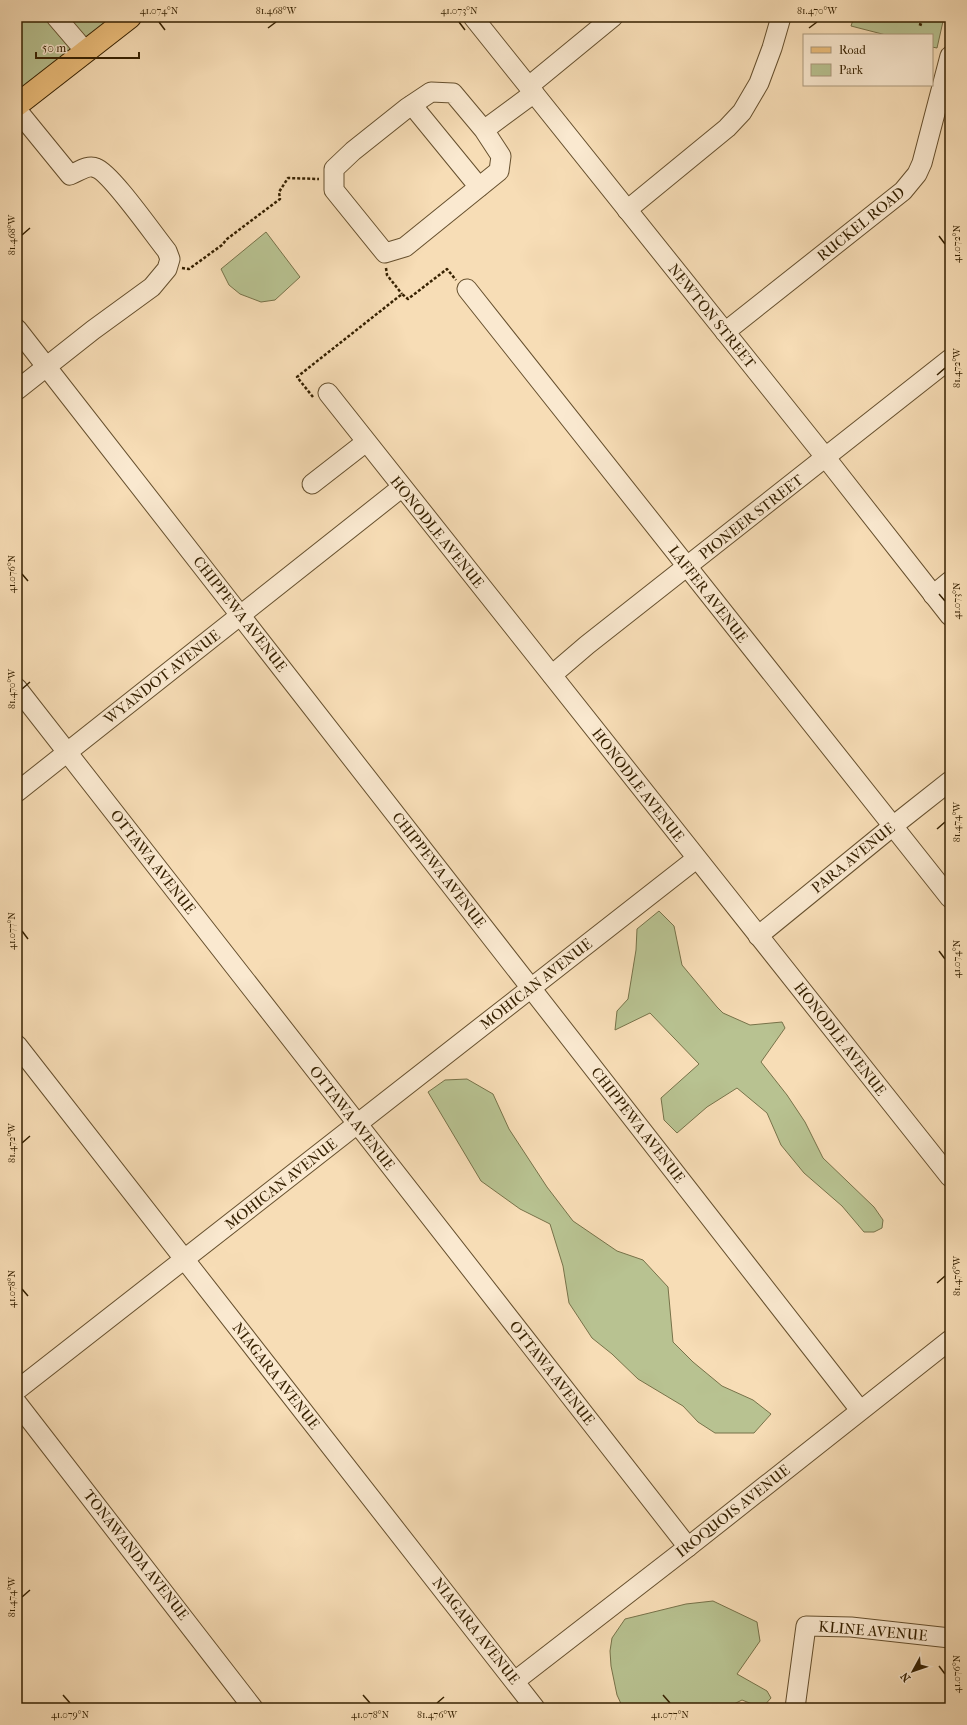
<svg xmlns="http://www.w3.org/2000/svg" width="967" height="1725" viewBox="0 0 967 1725" font-family="'IM FELL French Canon',serif">
  <rect width="100%" height="100%" fill="#f7ddb6"/>
  <filter id="stains"><feTurbulence type="fractalNoise" baseFrequency=".005" numOctaves="4"/><feColorMatrix values="0 0 0 0 .2 0 0 0 0 .09 0 0 0 0 .02 0 0 0 .5 -.17"/></filter>
  <radialGradient id="worn" r=".72"><stop offset=".6" stop-color="#630" stop-opacity="0"/><stop offset="1" stop-color="#630" stop-opacity=".3"/></radialGradient>
  <g fill="#b8c291" stroke="#777249">
    <polygon points="17,17 117,17 17,96"/>
    <polygon points="854,17 944,17 937,48 932,47 932,35 886,35 851,26"/>
    <polygon points="266,232 300,277 275,300 261,302 240,294 229,285 221,269"/>
    <polygon points="659,911 674,926 682,965 717,1007 723,1013 750,1025 782,1022 785,1028 761,1062 787,1095 805,1122 823,1158 874,1207 883,1220 882,1228 874,1232 864,1232 842,1206 804,1173 781,1145 767,1113 737,1088 707,1107 677,1133 664,1120 661,1098 699,1064 650,1013 615,1030 617,1011 628,999 636,950 637,929"/>
    <polygon points="467,1079 493,1094 509,1129 547,1187 573,1221 617,1251 643,1260 668,1287 673,1342 693,1362 722,1386 753,1400 771,1414 754,1433 715,1433 698,1422 683,1406 638,1379 612,1354 592,1338 569,1303 563,1266 550,1224 520,1209 481,1181 428,1092 445,1080"/>
    <polygon points="713,1601 757,1622 760,1641 737,1674 767,1691 771,1698 762,1708 742,1700 726,1708 623,1708 617,1695 611,1666 610,1651 612,1638 625,1619 686,1604"/>
  </g>
  <g fill="none" stroke-linecap="round" stroke-linejoin="round">
    <defs>
      <g id="minor">
        <polyline points="56,17 86,52"/>
        <polyline points="473,17 826,458 950,616"/>
        <polyline points="529,86 613,17"/>
        <polyline points="412,105 479,187"/>
        <path d="M 17,110 L 70,175 C 78,172 88,164 96,168 C 111,173 154,235 167,251 L 170,259 L 167,269 L 152,287 L 93,330 L 17,390"/>
        <polyline points="484,130 501,156 499,171 405,247 385,253 334,190 334,169 353,151 407,108 431,92 453,93 484,130 534,93"/>
        <polyline points="627,210 727,128 742,112 759,83 772,48 781,17"/>
        <polyline points="467,289 950,898"/>
        <polyline points="17,329 860,1410"/>
        <polyline points="725,332 903,191 917,174 922,163 950,56"/>
        <polyline points="328,393 950,1177"/>
        <polyline points="312,484 366,442"/>
        <polyline points="933,595 950,581"/>
        <polyline points="552,675 587,645 950,359"/>
        <polyline points="17,688 688,1547"/>
        <polyline points="17,792 401,488"/>
        <polyline points="758,936 893,826 950,781"/>
        <polyline points="17,1045 535,1708"/>
        <polyline points="17,1390 696,859"/>
        <polyline points="17,1403 253,1708"/>
        <polyline points="515,1681 688,1547 950,1340"/>
        <polyline points="795,1708 806,1626 851,1627 950,1638"/>
      </g>
      <polyline id="major" points="17,105 130,17"/>
    </defs>
    <use href="#minor" stroke="#66502e" stroke-width="21"/>
    <use href="#major" stroke="#362101" stroke-width="24"/>
    <g stroke="#362101" stroke-width="2.5" stroke-dasharray="3 2" stroke-linecap="butt">
      <polyline points="919,24 922,25"/>
      <polyline points="17,76 21,81"/>
      <polyline points="182,268 189,269 222,245 227,239 280,199 279,192 288,178 319,179"/>
      <polyline points="386,268 387,275 402,294"/>
      <polyline points="313,397 297,377 402,294 408,299 447,269 456,280"/>
    </g>
    <use href="#minor" stroke="#fae9d0" stroke-width="19"/>
    <use href="#major" stroke="#ecbe7b" stroke-width="22"/>
  </g>
  <path fill="none" stroke="#362101" stroke-width="1.5" d="M 159,22 L 165,30M 459,22 L 465,30M 268,28 L 276,22M 809,28 L 817,22M 22,235 L 30,228M 939,236 L 945,244M 937,375 L 945,368M 22,574 L 28,581M 939,594 L 945,601M 22,689 L 30,682M 937,829 L 945,822M 22,931 L 28,939M 939,951 L 945,959M 22,1143 L 30,1136M 937,1283 L 945,1276M 22,1289 L 28,1296M 22,1597 L 30,1590M 939,1666 L 945,1674M 63,1695 L 70,1703M 363,1695 L 370,1703M 663,1695 L 670,1703M 437,1703 L 444,1697"/>
  <g text-anchor="middle" stroke-width="3" stroke-linejoin="round" paint-order="stroke">
    <g font-size="15" fill="#362101" stroke="#fae9d0">
      <text transform="translate(861 224) rotate(-39)" y="5">RUCKEL ROAD</text>
      <text transform="translate(712 316) rotate(51)" y="5">NEWTON STREET</text>
      <text transform="translate(751 517) rotate(-38)" y="5">PIONEER STREET</text>
      <text transform="translate(437 532) rotate(51)" y="5">HONODLE AVENUE</text>
      <text transform="translate(708 594) rotate(52)" y="5">LAFFER AVENUE</text>
      <text transform="translate(240 614) rotate(52)" y="5">CHIPPEWA AVENUE</text>
      <text transform="translate(162 677) rotate(-38)" y="5">WYANDOT AVENUE</text>
      <text transform="translate(638 785) rotate(52)" y="5">HONODLE AVENUE</text>
      <text transform="translate(853 858) rotate(-39)" y="5">PARA AVENUE</text>
      <text transform="translate(153 862) rotate(52)" y="5">OTTAWA AVENUE</text>
      <text transform="translate(439 870) rotate(52)" y="5">CHIPPEWA AVENUE</text>
      <text transform="translate(536 984) rotate(-38)" y="5">MOHICAN AVENUE</text>
      <text transform="translate(840 1039) rotate(52)" y="5">HONODLE AVENUE</text>
      <text transform="translate(352 1118) rotate(52)" y="5">OTTAWA AVENUE</text>
      <text transform="translate(638 1125) rotate(52)" y="5">CHIPPEWA AVENUE</text>
      <text transform="translate(281 1184) rotate(-38)" y="5">MOHICAN AVENUE</text>
      <text transform="translate(552 1373) rotate(52)" y="5">OTTAWA AVENUE</text>
      <text transform="translate(276 1376) rotate(52)" y="5">NIAGARA AVENUE</text>
      <text transform="translate(733 1511) rotate(-38)" y="5">IROQUOIS AVENUE</text>
      <text transform="translate(136 1555) rotate(52)" y="5">TONAWANDA AVENUE</text>
      <text transform="translate(476 1631) rotate(52)" y="5">NIAGARA AVENUE</text>
      <text transform="translate(873 1631) rotate(5)" y="5">KLINE AVENUE</text>
    </g>
  </g>
  <rect width="967" height="1725" fill="none" stroke="#f7ddb6" stroke-width="44"/>
  <rect x="803" y="34" width="130" height="52" fill="#fae9d0" stroke="#ac997d"/>
  <rect x="811" y="47" width="20" height="6" fill="#ecbe7b" stroke="#ac997d"/>
  <text x="839" y="54" font-size="12" fill="#362101">Road</text>
  <rect x="811" y="64" width="20" height="12" fill="#b8c291" stroke="#ac997d"/>
  <text x="839" y="74" font-size="12" fill="#362101">Park</text>
  <g transform="translate(913 1671) rotate(230)" stroke="#fae9d0" stroke-width="3" paint-order="stroke">
  <path d="M0-3L7 15L0 10L-7 15Z" fill="#362101"/>
  <text y="-6" font-size="11" font-weight="bold" text-anchor="middle" fill="#362101">N</text>
  </g>
  <path d="M36 52v6h103v-6" fill="none" stroke="#362101" stroke-width="2"/>
  <text x="42" y="52" font-size="12" fill="#362101" stroke="#fae9d0" stroke-width="3" paint-order="stroke">50 m</text>
  <rect x="22" y="22" width="923" height="1681" fill="none" stroke="#362101" stroke-width="1.5"/>
  <g font-size="10" text-anchor="middle" fill="#362101">
    <text x="159" y="14">41.074°N</text>
    <text x="276" y="14">81.468°W</text>
    <text x="459" y="14">41.073°N</text>
    <text x="817" y="14">81.470°W</text>
    <text transform="translate(11 235) rotate(-90)" y="4">81.468°W</text>
    <text transform="translate(956 244) rotate(-90)" y="4">41.072°N</text>
    <text transform="translate(956 368) rotate(-90)" y="4">81.472°W</text>
    <text transform="translate(11 574) rotate(-90)" y="4">41.076°N</text>
    <text transform="translate(956 601) rotate(-90)" y="4">41.073°N</text>
    <text transform="translate(11 689) rotate(-90)" y="4">81.470°W</text>
    <text transform="translate(956 822) rotate(-90)" y="4">81.474°W</text>
    <text transform="translate(11 931) rotate(-90)" y="4">41.077°N</text>
    <text transform="translate(956 959) rotate(-90)" y="4">41.074°N</text>
    <text transform="translate(11 1143) rotate(-90)" y="4">81.472°W</text>
    <text transform="translate(956 1276) rotate(-90)" y="4">81.476°W</text>
    <text transform="translate(11 1289) rotate(-90)" y="4">41.078°N</text>
    <text transform="translate(11 1597) rotate(-90)" y="4">81.474°W</text>
    <text transform="translate(956 1674) rotate(-90)" y="4">41.076°N</text>
    <text x="70" y="1718">41.079°N</text>
    <text x="370" y="1718">41.078°N</text>
    <text x="437" y="1718">81.476°W</text>
    <text x="670" y="1718">41.077°N</text>
  </g>
  <rect width="100%" height="100%" filter="url(#stains)"/>
  <rect width="100%" height="100%" fill="url(#worn)"/>
</svg>
